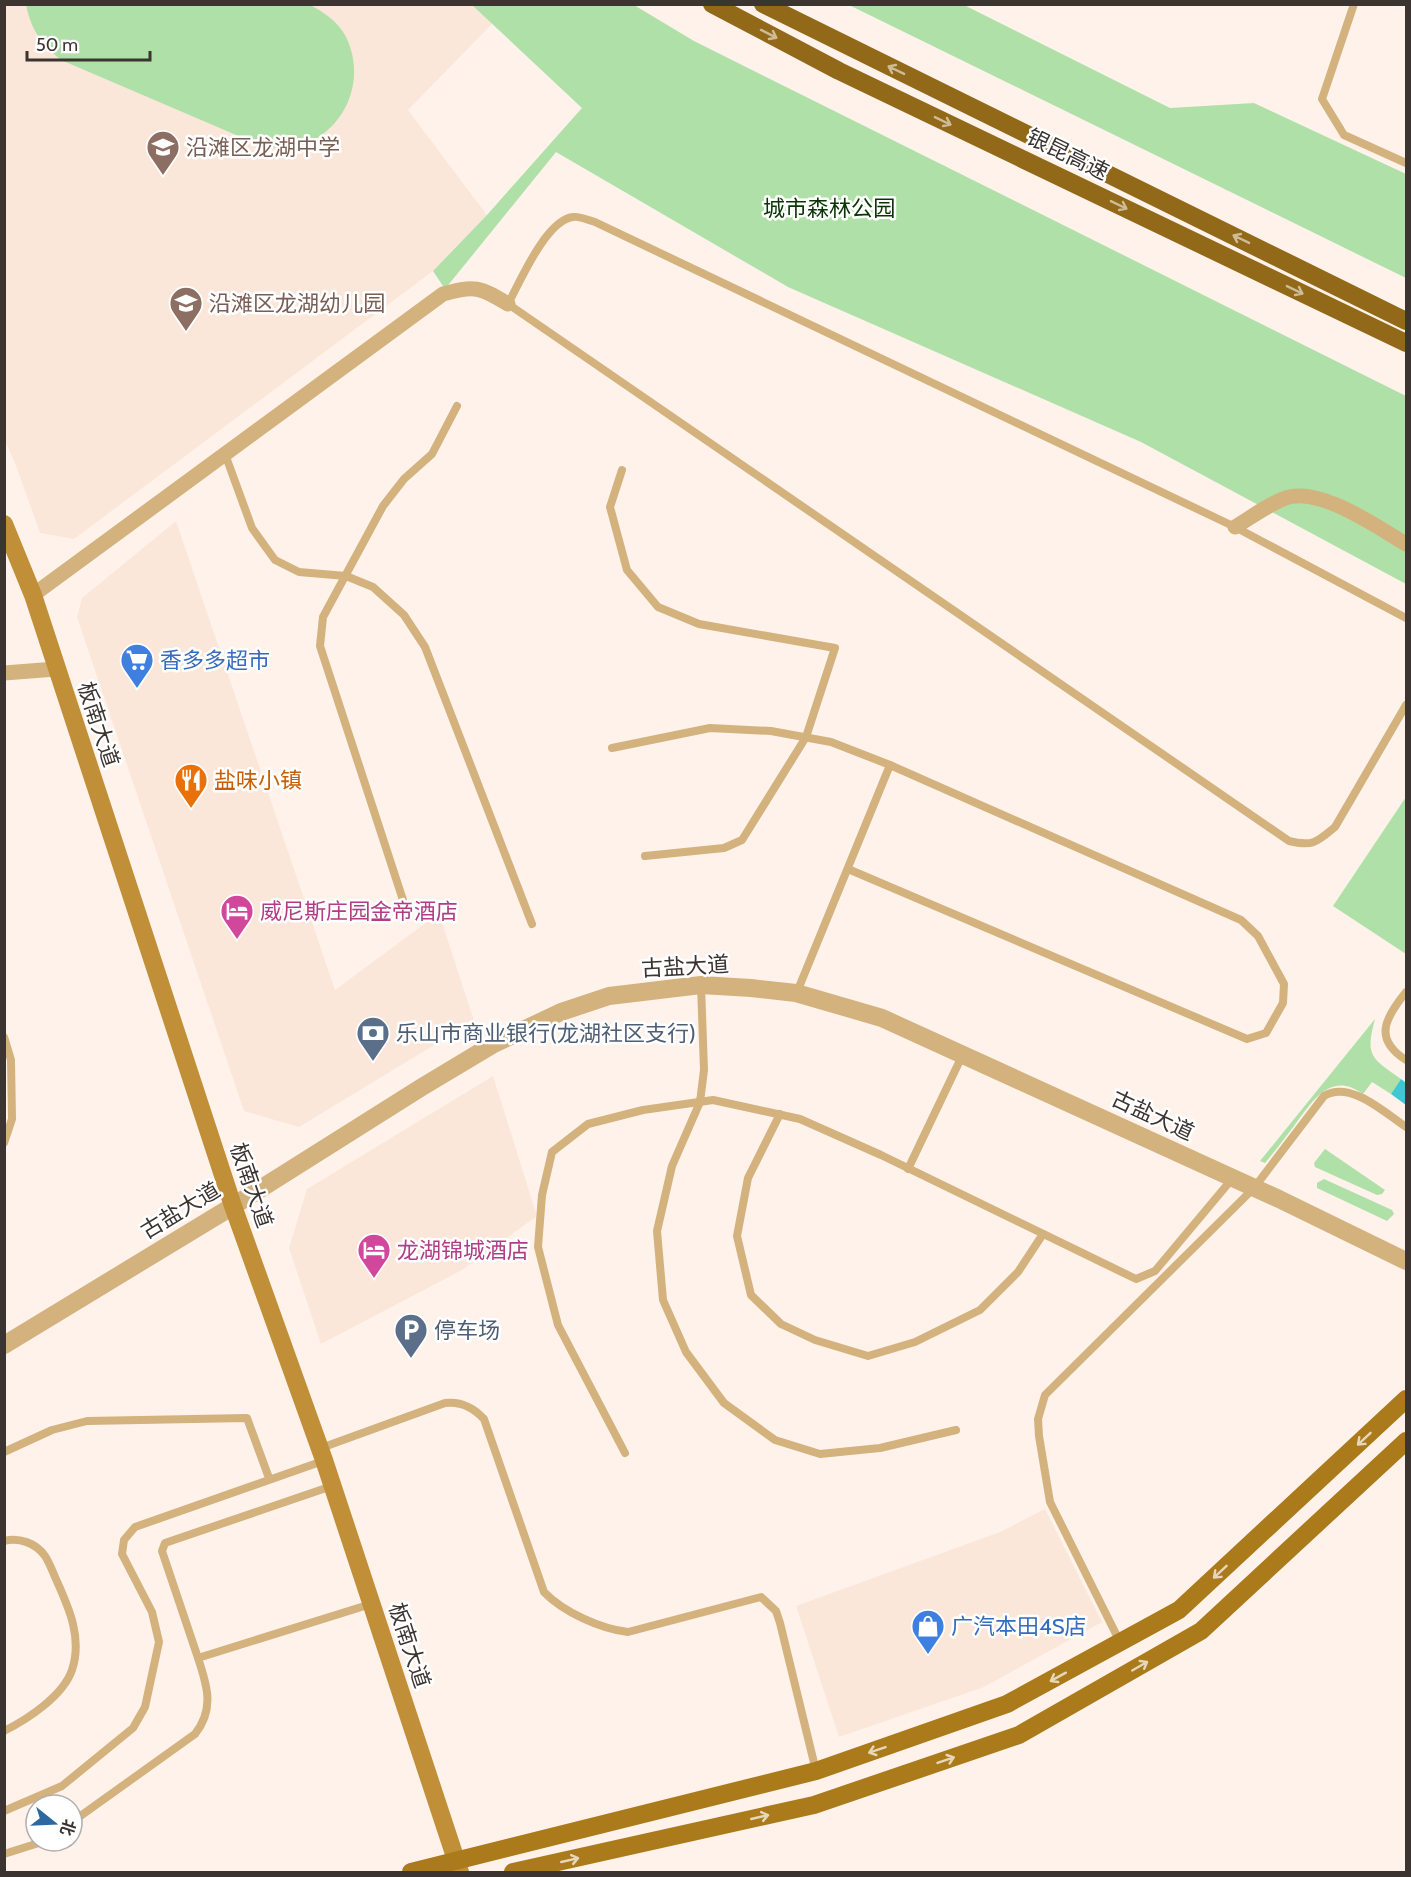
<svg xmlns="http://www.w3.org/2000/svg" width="1411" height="1877" viewBox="0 0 1411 1877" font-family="Cabin,'Noto Sans SC',sans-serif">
  <rect width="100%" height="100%" fill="#fef2eb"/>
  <g fill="#fbe7da">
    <polygon points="472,4 493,23 408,110 487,215 433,271 74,539 40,533 15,463 5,441 4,5"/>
    <polygon points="176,521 335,990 439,913 474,1021 299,1127 244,1111 77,617 82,598"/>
    <polygon points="493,1076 537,1216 462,1270 321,1344 289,1248 307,1189"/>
    <polygon points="1045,1509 1102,1622 984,1687 839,1737 796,1606 1000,1532"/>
  </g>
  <g fill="#afe0a7">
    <path d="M 26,5 L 310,5 C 324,12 337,21 345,35 C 365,73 351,119 314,140 C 299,149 281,148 264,147 L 61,60 C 41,43 32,32 26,5 Z"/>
    <polygon points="472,5 634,5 694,41 1406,396 1406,584 1141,442 788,287 556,152 445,289 433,271 487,215 582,108"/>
    <polygon points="849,5 964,5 1170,108 1254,103 1406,174 1406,278"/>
    <polygon points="1406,797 1406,954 1333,906"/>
    <path d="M 1375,1019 C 1365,1056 1371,1058 1401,1079 L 1391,1094 L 1372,1082 L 1363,1094 C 1330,1070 1312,1102 1294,1126 C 1284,1139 1275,1151 1265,1163 L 1260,1161 Z"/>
    <polygon points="1325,1149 1385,1190 1382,1194 1377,1195 1315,1167 1314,1163"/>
    <polygon points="1324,1179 1392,1210 1394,1214 1387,1221 1317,1188 1317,1183"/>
  </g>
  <polygon fill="#3fc7d2" points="1401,1079 1406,1083 1406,1105 1391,1094"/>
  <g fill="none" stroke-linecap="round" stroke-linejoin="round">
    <g stroke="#d3b27e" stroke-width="8">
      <polyline points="1354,4 1322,99 1344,135 1406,163"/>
      <polyline points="225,454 252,528 275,560 299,572 346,576 373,587 404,615 425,647 532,924"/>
      <polyline points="622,470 610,507 627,570 658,607 699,624 835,648 806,737 742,840 724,848 645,856"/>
      <path d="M 1406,618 L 1235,527 L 595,222 C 588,220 579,216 573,217 C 546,220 520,282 508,304 L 1289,841 C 1313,847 1317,842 1335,827 L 1406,705"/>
      <polyline points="612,748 710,728 771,731 831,742 890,765"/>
      <polyline points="403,900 320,646 323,617 383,506 404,479 432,454 457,406"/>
      <polyline points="701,985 704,1070 700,1102 672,1166 657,1231 663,1300 686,1352 724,1403 775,1440 820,1454 880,1448 956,1430"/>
      <polyline points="797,992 890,765 1241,920 1258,936 1284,984 1283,1003 1266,1033 1247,1039 848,869"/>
      <path d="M 1406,992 C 1385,1018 1373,1039 1406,1060"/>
      <polyline points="4,1037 11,1060 12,1119 4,1143"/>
      <polyline points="780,1114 748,1178 737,1236 751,1295 781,1324 815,1340 868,1356 915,1342 980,1310 1018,1272 1043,1234"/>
      <polyline points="908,1169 963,1054"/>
      <path d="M 321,1448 L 445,1403 C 461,1401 473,1407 484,1419 L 544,1592 C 563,1612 601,1629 628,1632 L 761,1597 L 776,1611 L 780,1623 L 816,1771"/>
      <polyline points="4,1452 52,1430 87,1421 247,1418 269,1478"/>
      <polyline points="625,1453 558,1325 538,1247 542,1195 552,1152 588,1124 643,1110 713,1100 800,1119 881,1155 1136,1279 1155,1271 1232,1179"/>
      <path d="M 4,1541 C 19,1537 36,1543 45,1556 C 49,1562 52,1570 55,1577 C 68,1606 83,1637 72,1670 C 63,1696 28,1719 4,1731"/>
      <path d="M 1120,1642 L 1050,1502 L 1039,1436 L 1038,1419 L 1045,1395 L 1254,1188 L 1324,1096 C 1350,1080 1385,1113 1406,1127"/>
      <polyline points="198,1658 162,1551 165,1543 332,1486"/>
      <polyline points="4,1811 62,1786 133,1728 145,1707 159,1642 152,1612 122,1554 124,1540 135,1527 323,1461"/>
      <path d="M 72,1822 L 195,1734 C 215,1709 207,1685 198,1658 L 371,1604"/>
      <polyline points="4,1854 45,1841"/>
    </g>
    <g stroke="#d3b27e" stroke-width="15">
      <path d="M 1235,527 C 1250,518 1266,506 1283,499 C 1317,484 1377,527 1406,544"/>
      <path d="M 33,595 L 443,294 C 475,285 480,287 508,304"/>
      <polyline points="4,673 56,669"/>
    </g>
    <polyline stroke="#d3b27e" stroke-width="18" points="4,1345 233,1206 422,1087 492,1045 561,1012 609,996 701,985 751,988 796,993 882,1018 1279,1199 1406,1261"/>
    <polyline stroke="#c18f38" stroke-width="18" points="4,524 33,595 233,1206 324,1460 460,1872"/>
    <g stroke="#aa7a1b" stroke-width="18">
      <polyline points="411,1872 816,1771 1007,1704 1179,1610 1406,1399"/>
      <polyline points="513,1872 814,1805 1019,1735 1201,1631 1406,1441"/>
    </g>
    <g stroke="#926919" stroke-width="18">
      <polyline points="712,4 839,71 1406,343"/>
      <polyline points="763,4 1406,321"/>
    </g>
  </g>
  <defs><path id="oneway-shaft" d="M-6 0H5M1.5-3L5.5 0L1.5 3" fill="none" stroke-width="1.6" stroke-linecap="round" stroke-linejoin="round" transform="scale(1.5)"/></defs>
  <g stroke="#cebc98">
    <use href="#oneway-shaft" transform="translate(769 34) rotate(27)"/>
    <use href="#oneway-shaft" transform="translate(896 70) rotate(-154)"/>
    <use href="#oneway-shaft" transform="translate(943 121) rotate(26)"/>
    <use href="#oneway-shaft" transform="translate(1119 205) rotate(26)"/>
    <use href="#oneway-shaft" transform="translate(1241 239) rotate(-154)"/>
    <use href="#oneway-shaft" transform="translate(1295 290) rotate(26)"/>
  </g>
  <g stroke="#e6d7bb">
    <use href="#oneway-shaft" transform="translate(1364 1439) rotate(137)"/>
    <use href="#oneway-shaft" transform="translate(1220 1572) rotate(137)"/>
    <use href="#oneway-shaft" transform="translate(1140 1666) rotate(-30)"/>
    <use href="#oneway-shaft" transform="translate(1058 1677) rotate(151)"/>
    <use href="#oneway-shaft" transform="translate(877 1750) rotate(161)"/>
    <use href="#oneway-shaft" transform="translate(946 1760) rotate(-19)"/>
    <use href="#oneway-shaft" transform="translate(760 1817) rotate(-13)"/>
    <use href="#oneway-shaft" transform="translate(570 1860) rotate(-13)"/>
  </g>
  <defs>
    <symbol id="school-pin" viewBox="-11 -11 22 30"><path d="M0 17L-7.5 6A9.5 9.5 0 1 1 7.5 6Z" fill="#8d6e63" stroke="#fff"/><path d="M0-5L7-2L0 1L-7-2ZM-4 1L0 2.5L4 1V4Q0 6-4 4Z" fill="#fff"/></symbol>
    <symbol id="supermarket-pin" viewBox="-11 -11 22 30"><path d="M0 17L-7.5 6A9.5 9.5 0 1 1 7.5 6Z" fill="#3f7fe0" stroke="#fff"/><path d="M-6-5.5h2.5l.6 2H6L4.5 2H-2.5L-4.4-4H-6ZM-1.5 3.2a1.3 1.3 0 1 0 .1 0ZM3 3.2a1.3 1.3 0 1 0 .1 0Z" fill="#fff"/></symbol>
    <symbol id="restaurant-pin" viewBox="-11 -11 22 30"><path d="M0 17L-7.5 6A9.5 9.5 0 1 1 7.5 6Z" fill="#e8710a" stroke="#fff"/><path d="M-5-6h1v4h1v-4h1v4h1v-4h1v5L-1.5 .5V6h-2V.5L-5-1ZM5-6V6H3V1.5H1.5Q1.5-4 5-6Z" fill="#fff"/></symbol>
    <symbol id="hotel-pin" viewBox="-11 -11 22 30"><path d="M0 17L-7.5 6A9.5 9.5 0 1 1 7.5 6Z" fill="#d1479c" stroke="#fff"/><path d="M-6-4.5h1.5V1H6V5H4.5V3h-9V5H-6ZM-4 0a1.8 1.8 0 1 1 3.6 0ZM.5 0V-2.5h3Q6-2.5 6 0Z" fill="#fff"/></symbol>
    <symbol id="bank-pin" viewBox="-11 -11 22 30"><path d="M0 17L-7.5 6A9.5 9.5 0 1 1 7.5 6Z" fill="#5c6f8a" stroke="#fff"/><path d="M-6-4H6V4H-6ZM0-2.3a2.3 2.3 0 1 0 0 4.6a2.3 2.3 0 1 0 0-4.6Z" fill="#fff"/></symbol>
    <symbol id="parking-pin" viewBox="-11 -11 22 30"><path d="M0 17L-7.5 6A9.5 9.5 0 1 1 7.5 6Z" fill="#5c6f8a" stroke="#fff"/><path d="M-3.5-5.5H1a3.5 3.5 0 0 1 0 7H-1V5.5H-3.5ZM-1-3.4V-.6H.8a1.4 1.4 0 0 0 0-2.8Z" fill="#fff"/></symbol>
    <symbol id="shop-pin" viewBox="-11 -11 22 30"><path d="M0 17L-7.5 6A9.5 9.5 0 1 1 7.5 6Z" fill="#3f7fe0" stroke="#fff"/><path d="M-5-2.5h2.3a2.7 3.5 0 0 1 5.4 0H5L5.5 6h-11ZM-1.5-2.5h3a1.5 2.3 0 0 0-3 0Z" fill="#fff"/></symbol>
  </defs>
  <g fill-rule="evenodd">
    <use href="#school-pin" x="144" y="128" width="38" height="52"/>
    <use href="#school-pin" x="167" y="284" width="38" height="52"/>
    <use href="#supermarket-pin" x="118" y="641" width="38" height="52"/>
    <use href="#restaurant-pin" x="172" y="761" width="38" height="52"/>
    <use href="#hotel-pin" x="218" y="892" width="38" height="52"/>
    <use href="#bank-pin" x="354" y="1014" width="38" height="52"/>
    <use href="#hotel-pin" x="355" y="1231" width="38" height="52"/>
    <use href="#parking-pin" x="392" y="1311" width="38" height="52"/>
    <use href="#shop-pin" x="909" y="1607" width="38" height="52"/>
  </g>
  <g text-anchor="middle" stroke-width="5" stroke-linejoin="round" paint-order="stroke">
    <g font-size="22" fill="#785e54" stroke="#fff" text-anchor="start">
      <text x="186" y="155">沿滩区龙湖中学</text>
      <text x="209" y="311">沿滩区龙湖幼儿园</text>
    </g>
    <g font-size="22" fill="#3b3430" stroke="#fff">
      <text transform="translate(1068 154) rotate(26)" y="8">银昆高速</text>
      <text transform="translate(99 724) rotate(72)" y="8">板南大道</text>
      <text transform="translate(685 966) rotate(-3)" y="8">古盐大道</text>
      <text transform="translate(1153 1115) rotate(25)" y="8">古盐大道</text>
      <text transform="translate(252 1185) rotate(71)" y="8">板南大道</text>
      <text transform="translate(180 1210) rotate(-31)" y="8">古盐大道</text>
      <text transform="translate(410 1645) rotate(72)" y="8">板南大道</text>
    </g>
    <g font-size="22" fill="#0a3404" stroke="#fff">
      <text x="829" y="216">城市森林公园</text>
    </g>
    <g font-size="22" fill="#366cbe" stroke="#fff" text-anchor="start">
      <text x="160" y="668">香多多超市</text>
      <text x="951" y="1634">广汽本田4S店</text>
    </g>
    <g font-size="22" fill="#c56008" stroke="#fff" text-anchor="start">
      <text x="214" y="788">盐味小镇</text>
    </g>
    <g font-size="22" fill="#b23c85" stroke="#fff" text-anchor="start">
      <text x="260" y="919">威尼斯庄园金帝酒店</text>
      <text x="397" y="1258">龙湖锦城酒店</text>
    </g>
    <g font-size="22" fill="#4e5e75" stroke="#fff" text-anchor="start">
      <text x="396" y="1041">乐山市商业银行(龙湖社区支行)</text>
      <text x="434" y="1338">停车场</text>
    </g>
  </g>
  <rect width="1411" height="1877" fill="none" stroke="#3b3430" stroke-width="12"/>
  <g transform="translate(54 1823) rotate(108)"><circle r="28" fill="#ffffff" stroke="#b1aeac" stroke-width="1.5"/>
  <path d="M0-4.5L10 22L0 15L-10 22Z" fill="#2d69a0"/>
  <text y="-9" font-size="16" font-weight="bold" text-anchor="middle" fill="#3b3430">北</text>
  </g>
  <path d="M27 51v9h123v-9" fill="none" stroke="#3b3430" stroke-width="3"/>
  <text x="36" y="51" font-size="18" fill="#3b3430" stroke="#ffffff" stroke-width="4.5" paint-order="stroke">50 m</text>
</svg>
